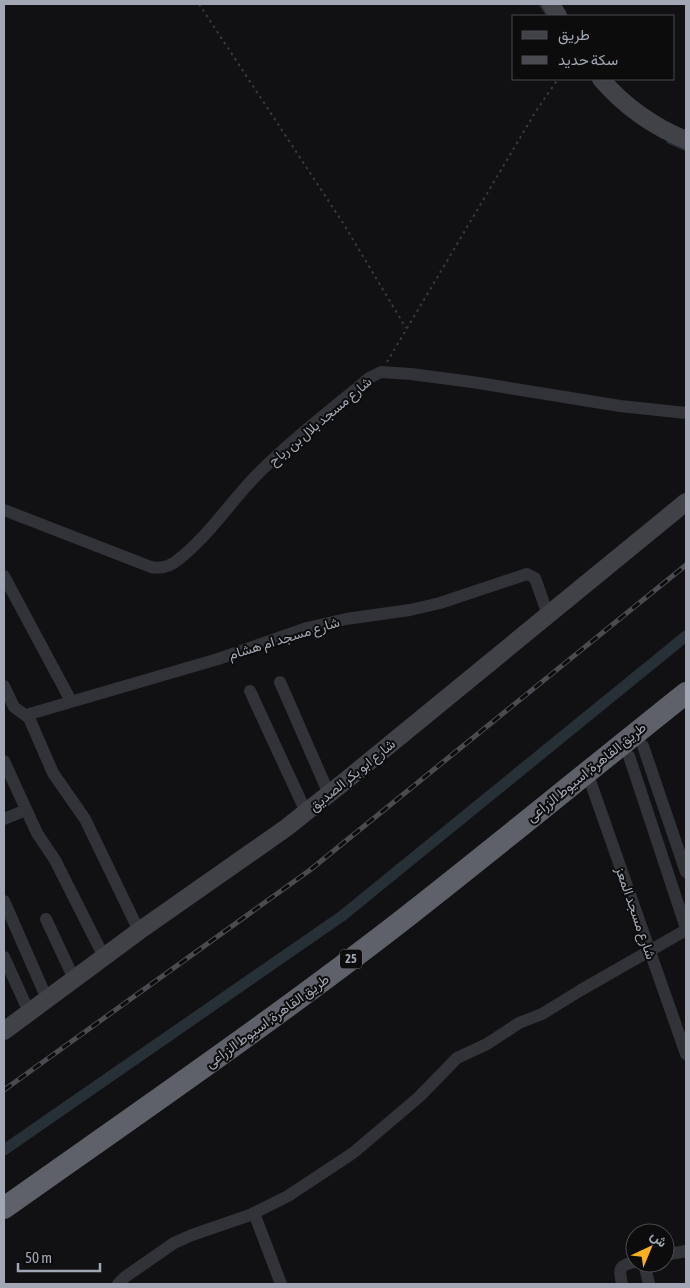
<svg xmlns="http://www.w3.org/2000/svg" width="690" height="1288" viewBox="0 0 690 1288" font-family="'Asap Condensed',Vazirmatn,sans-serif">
  <rect width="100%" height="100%" fill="#111113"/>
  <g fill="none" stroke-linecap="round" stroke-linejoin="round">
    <g stroke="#273037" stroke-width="3">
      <polyline points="540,4 548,16"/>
      <polyline points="668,142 686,150"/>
    </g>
    <polyline stroke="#273037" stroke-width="11" points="4,1150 342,916 686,636"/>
    <g stroke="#383a3f" stroke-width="2" stroke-dasharray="2.5 4" stroke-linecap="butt">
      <polyline points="199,4 343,223 406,328"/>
      <polyline points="387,362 536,111 558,79"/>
    </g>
    <g stroke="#323338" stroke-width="12">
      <path d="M 4,510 L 151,567 C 161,569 171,566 179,559 C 207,537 227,507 251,481 C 287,443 330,411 369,378 L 381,372 L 411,374 L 472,382 L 620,406 L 686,413"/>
      <polyline points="4,576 71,701"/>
      <polyline points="280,682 329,794"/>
      <polyline points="4,686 14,707 29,718 53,773 85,819 139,931"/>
      <polyline points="250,691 306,812"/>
      <polyline points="26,715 218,659 307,628 346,619 410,610 440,603 527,574 535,578 548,615"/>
      <polyline points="643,746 686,872"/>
      <polyline points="629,756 686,928"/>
      <polyline points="4,761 37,833 55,860 104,957"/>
      <polyline points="587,772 686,1054"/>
      <polyline points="4,819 26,810"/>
      <polyline points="4,901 47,999"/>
      <polyline points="46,919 74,979"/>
      <polyline points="4,957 29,1012"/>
      <polyline points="254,1213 281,1284"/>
      <polyline points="665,1255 686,1251"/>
      <polyline points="644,1263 649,1284"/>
      <polyline points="118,1284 125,1277 174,1243 192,1235 250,1215 288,1196 353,1153 419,1097 457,1058 487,1044 519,1023 542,1014 581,990 686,930"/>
      <path d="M 622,1284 C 619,1268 618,1266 635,1262"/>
    </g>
    <g stroke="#404248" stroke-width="18">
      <polyline points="551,4 558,16"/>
      <path d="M 601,79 C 625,107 652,126 686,140"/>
      <polyline points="4,1031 139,931 286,828 344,782 686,502"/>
    </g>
    <path stroke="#5e6169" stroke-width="22" d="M 4,1208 C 134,1116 265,1026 391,929 C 490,852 588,771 686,693"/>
    <defs>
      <polyline id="rail" points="4,1090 310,870 686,565"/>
    </defs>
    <use href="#rail" stroke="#494b51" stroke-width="5"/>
    <use href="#rail" stroke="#0c0c0d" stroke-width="3" stroke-dasharray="9" stroke-linecap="butt"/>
  </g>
  <g text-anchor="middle" stroke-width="4" stroke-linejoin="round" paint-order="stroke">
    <rect fill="#0c0c0d" stroke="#747882" stroke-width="1" x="340" y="949.5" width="22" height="19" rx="4"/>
    <g font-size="12" font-weight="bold" fill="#a1a7b4">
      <text x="351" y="963">25</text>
    </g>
    <g font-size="14" fill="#a1a7b4" stroke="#0c0c0d">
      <text transform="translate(320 421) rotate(-40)" y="5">شارع مسجد بلال بن رباح</text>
      <text transform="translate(284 638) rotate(-17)" y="5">شارع مسجد ام هشام</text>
      <text transform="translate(586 772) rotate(-39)" y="5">طريق القاهرة, اسيوط الزراعى</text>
      <text transform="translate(352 775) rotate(-39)" y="5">شارع ابو بكر الصديق</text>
      <text transform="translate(636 913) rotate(71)" y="5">شارع مسجد المعز</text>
      <text transform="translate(267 1021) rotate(-36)" y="5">طريق القاهرة, اسيوط الزراعى</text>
    </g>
  </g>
  <rect width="690" height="1288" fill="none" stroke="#a1a7b4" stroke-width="10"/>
  <rect x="512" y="15" width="162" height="65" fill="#0c0c0d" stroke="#484a50"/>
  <rect x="522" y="31" width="25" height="8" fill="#404248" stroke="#484a50"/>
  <text x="558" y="40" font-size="15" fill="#a1a7b4">طريق</text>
  <rect x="522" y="56" width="25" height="8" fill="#494b51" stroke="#484a50"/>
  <text x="558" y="65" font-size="15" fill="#a1a7b4">سكة حديد</text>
  <g transform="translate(650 1248) rotate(44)"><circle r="24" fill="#0c0c0d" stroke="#484a50"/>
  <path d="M0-4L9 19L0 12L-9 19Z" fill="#fab121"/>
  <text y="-8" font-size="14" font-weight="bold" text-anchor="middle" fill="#a1a7b4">ش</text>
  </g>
  <path d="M18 1263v8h82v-8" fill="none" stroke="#a1a7b4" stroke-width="2.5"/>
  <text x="25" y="1263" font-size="15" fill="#a1a7b4" stroke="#0c0c0d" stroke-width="4" paint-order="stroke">50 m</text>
</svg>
